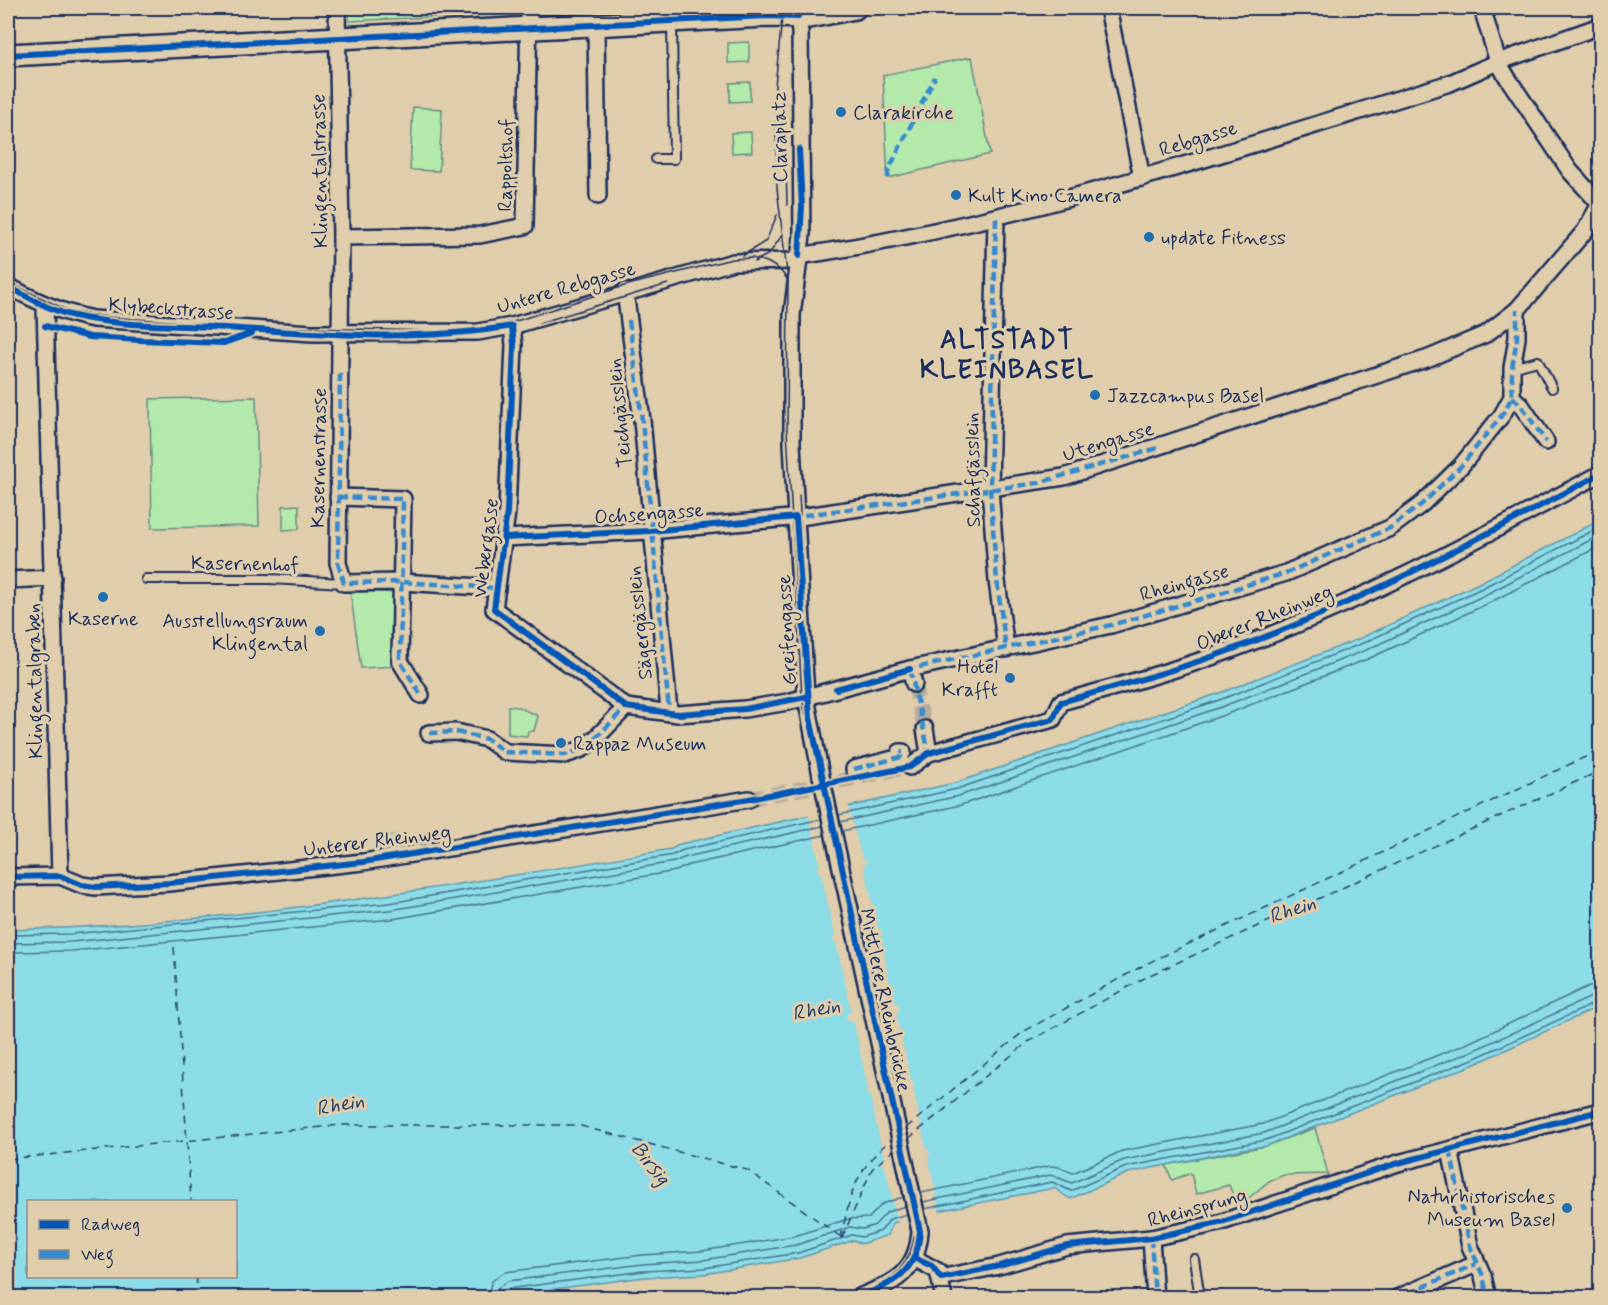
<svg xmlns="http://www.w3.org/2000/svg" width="1608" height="1305" viewBox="0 0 1608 1305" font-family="Mynerve,sans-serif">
  <rect width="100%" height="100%" fill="#dfcdab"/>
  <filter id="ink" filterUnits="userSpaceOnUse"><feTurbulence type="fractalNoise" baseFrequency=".0167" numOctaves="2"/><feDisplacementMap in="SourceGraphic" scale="12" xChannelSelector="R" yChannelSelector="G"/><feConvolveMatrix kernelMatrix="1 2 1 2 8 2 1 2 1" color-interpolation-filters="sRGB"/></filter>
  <g filter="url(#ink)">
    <g fill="#b3e9ab" stroke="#678c84" stroke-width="1.5">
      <polygon points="349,8 516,8 514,13 349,21"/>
      <polygon points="749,42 749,62 728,63 728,43"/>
      <polygon points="972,57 990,154 888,178 883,75"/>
      <polygon points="750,82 750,101 730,102 730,83"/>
      <polygon points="413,107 442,109 439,171 410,170"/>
      <polygon points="751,132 752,152 732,153 731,133"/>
      <polygon points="256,397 259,526 152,528 150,399"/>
      <polygon points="299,505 299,529 283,530 283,506"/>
      <polygon points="350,590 396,593 397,666 361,668"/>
      <polygon points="508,706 518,707 538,716 534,731 528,731 527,736 508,734"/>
      <polygon points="406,834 407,848 384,851 382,837"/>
      <polygon points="1315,1128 1328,1174 1284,1175 1269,1181 1238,1207 1229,1185 1196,1194 1191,1173 1172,1180 1166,1165 1266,1146"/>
    </g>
    <path fill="#8bdce6" stroke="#5e97b0" stroke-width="1.5" fill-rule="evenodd" d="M 1600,520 L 1600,1006 L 1475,1064 L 1266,1146 L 1243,1149 L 1128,1173 L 1070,1199 L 1054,1188 L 943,1210 L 893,1223 L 888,1235 L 861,1244 L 854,1240 L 800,1258 L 704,1274 L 645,1277 L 493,1297 L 8,1297 L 8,930 C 231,925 452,886 672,849 L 680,844 L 955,783 L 1220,693 L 1361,638 L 1477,584 ZM 28,1202 L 236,1202 L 236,1276 L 28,1276 Z"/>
    <polygon fill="#dfcdab" points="848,804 862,858 867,860 864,866 878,928 883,931 880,935 894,1003 898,1003 900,1011 896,1013 911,1080 915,1083 913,1087 926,1148 931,1152 928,1156 940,1214 898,1224 885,1167 880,1163 884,1159 870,1096 865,1093 868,1089 854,1023 845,1017 851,1010 836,943 832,940 835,936 821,873 816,870 820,866 808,813"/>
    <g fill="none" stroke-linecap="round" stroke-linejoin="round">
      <g stroke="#487494" stroke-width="1.5">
        <polyline points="839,815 957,789 1222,699 1363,643 1480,589 1600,527"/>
        <polyline points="840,822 959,796 1224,706 1366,650 1483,596 1600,535"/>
        <polyline points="842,831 961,805 1227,714 1370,658 1487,604 1600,546"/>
        <polyline points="8,935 71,934 389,903 673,855 683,850 821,819"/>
        <polyline points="8,943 71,942 390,910 674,862 686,857 823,826"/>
        <polyline points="8,952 72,951 392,919 676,871 689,865 825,835"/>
        <polyline points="921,1193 1050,1166 1059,1167 1073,1173 1122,1151 1263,1124 1466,1044 1589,986 1600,984"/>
        <polyline points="923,1202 1051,1175 1072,1183 1124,1160 1264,1133 1470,1052 1600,993"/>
        <polyline points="924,1209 1052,1182 1071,1191 1126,1167 1266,1140 1473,1059 1600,1001"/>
        <polyline points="486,1298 492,1281 505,1272 642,1255 702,1251 794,1236 848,1219 869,1218 882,1204 903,1197"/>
        <polyline points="495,1298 499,1287 508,1281 643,1264 703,1260 796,1245 850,1227 863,1229 875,1225 887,1212 905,1206"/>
        <polyline points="503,1298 507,1289 644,1271 704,1268 798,1253 852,1235 862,1237 881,1231 890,1219 907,1214"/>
      </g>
      <g stroke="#26406c" stroke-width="1.5" stroke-dasharray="8 6" stroke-linecap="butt">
        <polyline points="174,947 191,1202"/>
        <polyline points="906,1128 1023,1032 1146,964 1600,750"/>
        <polyline points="908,1139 1028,1042 1150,975 1600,771"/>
        <polyline points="8,1159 341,1125 577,1125 747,1170 841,1237"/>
        <path d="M 841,1238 C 850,1193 856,1168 893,1138"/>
        <polyline points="842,1238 872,1169 895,1149"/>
        <polyline points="196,1276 198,1298"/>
      </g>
      <g stroke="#b8ad9c" stroke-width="15" stroke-dasharray="15 8" stroke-linecap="butt">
        <polyline points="914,684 925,729"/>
        <polyline points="749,799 910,767"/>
      </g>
      <defs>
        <g id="lane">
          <polyline points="656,159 674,159 672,23"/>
          <polyline points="1512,368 1538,361 1552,388"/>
          <polyline points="146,579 269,579 344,583"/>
          <polyline points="1194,1259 1200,1298"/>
        </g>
        <g id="street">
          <polyline points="337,8 341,237 338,563 344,583 402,582 497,588"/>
          <polyline points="796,8 800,32 802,235 792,315 792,444 806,697 821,776"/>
          <polyline points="1108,8 1142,178"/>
          <polyline points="596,25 598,196"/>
          <polyline points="996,218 990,489 997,581 1006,649"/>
          <polyline points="341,237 480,235 525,226 529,8"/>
          <path d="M 799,256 C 1021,223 1235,149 1450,83 L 1498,62 L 1600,26"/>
          <path d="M 8,286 C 35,301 62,313 93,319 L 312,333 L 478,332 L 512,326 L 733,262 L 793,261 L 799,256"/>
          <polyline points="625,291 642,420 669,711"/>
          <polyline points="45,305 60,876"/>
          <polyline points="512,326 514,345 507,512 494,609 626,707"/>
          <polyline points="1512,397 1521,405 1546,442"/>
          <polyline points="338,497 403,499 400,661 421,695"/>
          <polyline points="504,538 650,531 800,517 1064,477 1429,358 1486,334 1517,310 1585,231 1600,204 1570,171 1507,77 1498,62 1482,8"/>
          <polyline points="8,580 53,578"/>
          <polyline points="910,669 914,684"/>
          <polyline points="626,707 678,714 745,709 788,702 910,669 1111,625 1286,573 1390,528 1422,504 1461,466 1502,415 1512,397 1512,368 1517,338 1517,310"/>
          <polyline points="925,729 929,753"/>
          <polyline points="429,733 456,732 487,739 505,752 565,755 582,749 595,739 626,707"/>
          <path d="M 910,767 L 929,753 L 1053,719 L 1061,702 C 1112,688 1164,674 1214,656 C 1349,609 1475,541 1600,474"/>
          <polyline points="854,769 901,757 900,752 903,752"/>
          <polyline points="8,877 60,876 82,885 96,887 169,883 363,862 749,799"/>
          <polyline points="1450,1150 1470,1246 1483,1276 1488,1298"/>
          <polyline points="1151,1238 1155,1298"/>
          <polyline points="914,1258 938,1271 944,1298"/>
          <polyline points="949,1276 999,1266 1067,1246 1151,1238 1219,1223 1398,1163 1600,1111"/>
          <path d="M 857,1298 C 893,1283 917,1274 920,1231"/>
          <polyline points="1397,1298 1476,1264"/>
        </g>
        <polyline id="secondary" points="8,55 766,16 809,17 855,8"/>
      </defs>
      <use href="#lane" stroke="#1b2f5e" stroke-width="12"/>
      <use href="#street" stroke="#1b2f5e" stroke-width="20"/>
      <use href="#secondary" stroke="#1b2f5e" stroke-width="26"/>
      <use href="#lane" stroke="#dfcdab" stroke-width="8"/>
      <use href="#street" stroke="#dfcdab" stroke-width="15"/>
      <use href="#secondary" stroke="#dfcdab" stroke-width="21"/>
      <g stroke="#1b2f5e" stroke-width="1.5">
        <path d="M 783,8 L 775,86 L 777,188 L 788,281 L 787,430 L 802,698 L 915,1231 C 910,1276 883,1284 845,1298"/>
        <polyline points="786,163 787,205"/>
        <polyline points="742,256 766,241 777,215"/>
        <polyline points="754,262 769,254 783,234"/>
        <polyline points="8,282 69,311 107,317 262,327 438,331 477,328 516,321 624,286 732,259 752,258 767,262 779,269 788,280"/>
        <polyline points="539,323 668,284"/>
        <polyline points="799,495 810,690"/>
      </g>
      <defs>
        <polyline id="street-bridge" points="821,776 920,1231"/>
      </defs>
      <use href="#street-bridge" stroke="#1b2f5e" stroke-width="20" stroke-linecap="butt"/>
      <use href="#street-bridge" stroke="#dfcdab" stroke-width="15"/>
      <g stroke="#368acf" stroke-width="4.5" stroke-dasharray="9 4.5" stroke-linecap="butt">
        <polyline points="888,178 888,171 935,77"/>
        <polyline points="996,218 990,489 997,581 1006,649"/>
        <polyline points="629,320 642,420 669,711"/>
        <polyline points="340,373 338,563 344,583 402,582 497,588"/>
        <polyline points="1512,397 1521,405 1546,442"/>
        <polyline points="338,497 403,499 400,661 421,695"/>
        <polyline points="791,517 1038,483 1158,448"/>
        <polyline points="910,669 929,753"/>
        <polyline points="906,670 1111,625 1198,600 1286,573 1390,528 1422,504 1461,466 1502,415 1512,397 1512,368 1517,338 1517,310"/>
        <polyline points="429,733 456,732 487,739 505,752 565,755 582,749 595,739 626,707"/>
        <polyline points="854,769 901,757 900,752 903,752"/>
        <polyline points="1450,1150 1470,1246 1483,1276 1488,1298"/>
        <polyline points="1151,1238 1155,1298"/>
        <polyline points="1397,1298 1476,1264"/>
      </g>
      <defs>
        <g id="cycleway">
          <polyline points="8,55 766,16 798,17"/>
          <polyline points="799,256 802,207 799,149"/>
          <path d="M 8,286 C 27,297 48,309 70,315 C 115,326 164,325 211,327 C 308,333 415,343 512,326 L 514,345 L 507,512 L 494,609 L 626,707 L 678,714 L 745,709 L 806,697"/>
          <polyline points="45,326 90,337 140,340 224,343 252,333"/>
          <path d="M 504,538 L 650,531 L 796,517 L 810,718 L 920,1231 C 917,1274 893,1283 857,1298"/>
          <polyline points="836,689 910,669"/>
          <path d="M 8,877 L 60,876 L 82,885 L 96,887 L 169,883 L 363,862 L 749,799 L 910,767 L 929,753 L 1053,719 L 1061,702 C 1112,688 1164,674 1214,656 C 1349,609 1475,541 1600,474"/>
          <polyline points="914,1258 932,1266 941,1278 999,1266 1067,1246 1151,1238 1219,1223 1398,1163 1600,1111"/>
        </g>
      </defs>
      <use href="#cycleway" stroke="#dfcdab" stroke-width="10"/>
      <use href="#cycleway" stroke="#0057b8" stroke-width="6"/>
    </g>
  </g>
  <g fill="#1f6fb2" stroke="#dfcdab" stroke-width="2">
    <circle cx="841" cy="112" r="6"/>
    <circle cx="956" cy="195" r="6"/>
    <circle cx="1149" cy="237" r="6"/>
    <circle cx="1095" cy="395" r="6"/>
    <circle cx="103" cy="597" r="6"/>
    <circle cx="320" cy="631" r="6"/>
    <circle cx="1010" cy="678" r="6"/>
    <circle cx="561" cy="743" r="6"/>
    <circle cx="1567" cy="1208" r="6"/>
  </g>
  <g text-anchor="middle" stroke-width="6" stroke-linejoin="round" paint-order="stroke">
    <g font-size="20" fill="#1b2f5e" stroke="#dfcdab" text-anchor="start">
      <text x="853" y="119">Clarakirche</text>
      <text x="968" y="202">Kult Kino Camera</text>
      <text x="1161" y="244">update Fitness</text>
      <text x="1107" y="402">Jazzcampus Basel</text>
      <text x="103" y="625" text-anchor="middle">Kaserne</text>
      <text x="308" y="627" text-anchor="end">Ausstellungsraum<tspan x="308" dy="23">Klingental</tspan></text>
      <text x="998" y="673" text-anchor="end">Hotel<tspan x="998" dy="23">Krafft</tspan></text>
      <text x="573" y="750">Rappaz Museum</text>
      <text x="1555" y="1203" text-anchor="end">Naturhistorisches<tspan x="1555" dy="23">Museum Basel</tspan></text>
    </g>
    <g font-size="20" fill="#1b2f5e" stroke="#dfcdab">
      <text transform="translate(779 137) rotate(-91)" y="7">Claraplatz</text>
      <text transform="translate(1198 138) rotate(-17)" y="7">Rebgasse</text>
      <text transform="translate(505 165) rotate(-89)" y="7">Rappoltshof</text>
      <text transform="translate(319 171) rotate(-91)" y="7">Klingentalstrasse</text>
      <text transform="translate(566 287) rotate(-16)" y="7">Untere Rebgasse</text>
      <text transform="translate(171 308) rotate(4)" y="7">Klybeckstrasse</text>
      <text transform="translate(619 413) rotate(-96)" y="7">Teichgässlein</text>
      <text transform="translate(1108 441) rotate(-17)" y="7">Utengasse</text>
      <text transform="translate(318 458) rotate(-89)" y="7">Kasernenstrasse</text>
      <text transform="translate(972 470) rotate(-91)" y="7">Schafgässlein</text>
      <text transform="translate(649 513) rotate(-4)" y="7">Ochsengasse</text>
      <text transform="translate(485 548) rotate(-83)" y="7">Webergasse</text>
      <text transform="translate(245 563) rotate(1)" y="7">Kasernenhof</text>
      <text transform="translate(1184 582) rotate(-16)" y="7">Rheingasse</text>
      <text transform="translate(1264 617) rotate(-22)" y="7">Oberer Rheinweg</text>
      <text transform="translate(639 623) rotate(-96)" y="7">Sägergässlein</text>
      <text transform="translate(786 630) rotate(-93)" y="7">Greifengasse</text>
      <text transform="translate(34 681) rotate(-91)" y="7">Klingentalgraben</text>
      <text transform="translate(377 840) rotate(-7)" y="7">Unterer Rheinweg</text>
      <text transform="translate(886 1000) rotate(78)" y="7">Mittlere Rheinbrücke</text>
      <text transform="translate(1197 1207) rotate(-15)" y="7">Rheinsprung</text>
    </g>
    <g font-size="21" font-style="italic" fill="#26406c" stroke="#dfcdab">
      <text transform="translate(1292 909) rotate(-19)" y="7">Rhein</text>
      <text transform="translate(816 1009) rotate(-11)" y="7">Rhein</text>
      <text transform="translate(340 1104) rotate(-11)" y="7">Rhein</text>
      <text transform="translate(651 1163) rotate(51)" y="7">Birsig</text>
    </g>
    <g font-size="26" font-weight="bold" letter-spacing="1.5" fill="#1b2f5e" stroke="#dfcdab">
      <text x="1007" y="348">ALTSTADT<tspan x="1007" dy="30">KLEINBASEL</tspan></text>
    </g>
  </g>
  <rect width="1608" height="1305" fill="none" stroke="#dfcdab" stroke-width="30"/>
  <rect x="15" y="15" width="1578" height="1275" fill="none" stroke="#1b2f5e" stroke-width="2" filter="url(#ink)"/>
  <rect x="27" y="1200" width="210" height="78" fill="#dfcdab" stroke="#918e8c" stroke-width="1.5"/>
  <rect x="39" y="1220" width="30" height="9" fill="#0057b8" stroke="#918e8c" stroke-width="1.5"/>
  <text x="81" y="1230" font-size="18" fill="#1b2f5e">Radweg</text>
  <rect x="39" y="1250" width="30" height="9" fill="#368acf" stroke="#918e8c" stroke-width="1.5"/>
  <text x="81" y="1260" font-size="18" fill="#1b2f5e">Weg</text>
</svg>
